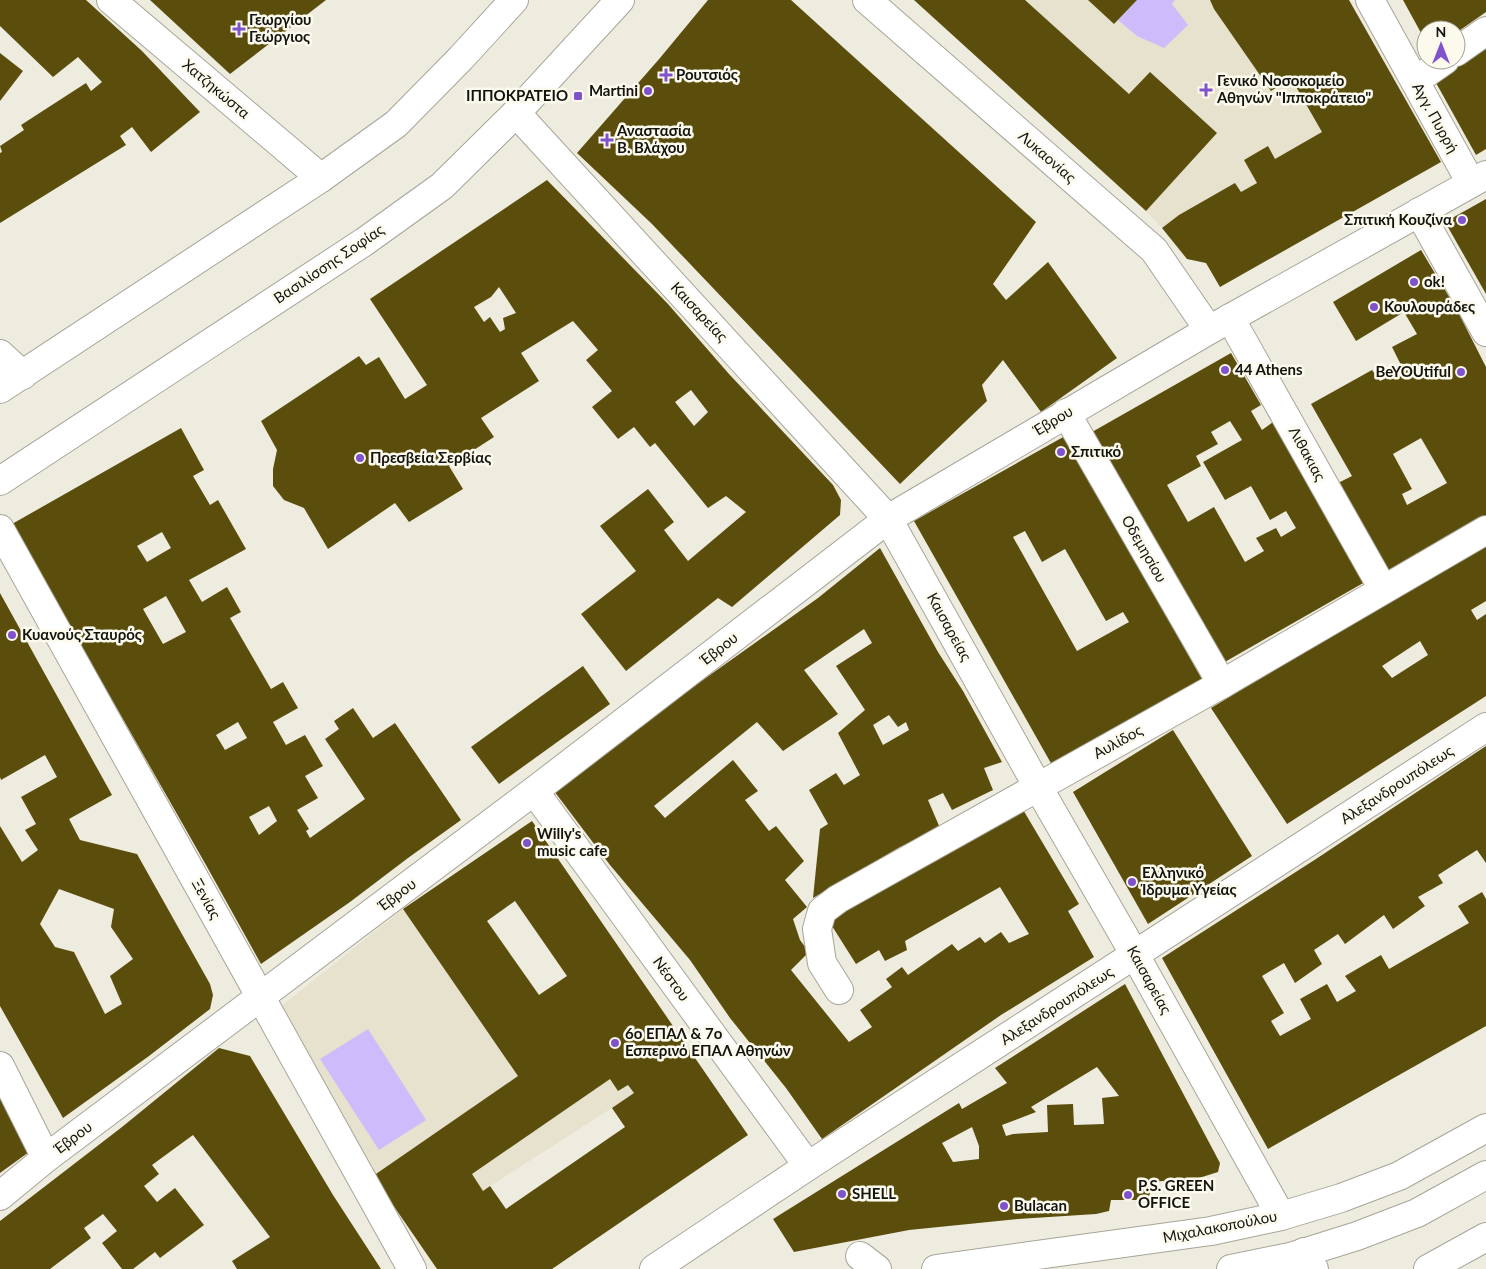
<svg xmlns="http://www.w3.org/2000/svg" width="1486" height="1269" viewBox="0 0 1486 1269" font-family="Lato,sans-serif">
  <rect width="100%" height="100%" fill="#eeecdf"/>
  <g fill="#e6e2ce">
    <polygon points="914,0 1349,0 1441,162 1220,287 1206,263 1187,259 1162,228 1146,211"/>
    <polygon points="455,874 539,995 615,943 748,1135 668,1189 612,1108 490,1186 415,1237 373,1176 276,1010 403,909"/>
  </g>
  <g fill="#cebbfc">
    <polygon points="1137,0 1175,0 1172,4 1188,25 1164,48 1137,36 1118,20"/>
    <polygon points="368,1029 426,1120 379,1150 320,1059"/>
  </g>
  <g fill="#5b4e0d" fill-rule="evenodd">
    <polygon points="0,0 86,0 142,51 200,112 151,152 132,127 120,136 126,145 0,223 0,153 2,152 0,146 24,130 21,125 86,83 91,91 102,82 78,57 53,77 0,26"/>
    <polygon points="150,0 326,0 230,74"/>
    <polygon points="708,0 791,0 1036,222 993,284 1006,300 1048,262 1117,358 1041,412 1003,360 982,385 987,401 900,484 652,224 577,153 660,58"/>
    <polygon points="914,0 1025,0 1129,94 1150,72 1217,133 1146,211"/>
    <polygon points="1088,0 1137,0 1114,24"/>
    <polygon points="1210,0 1349,0 1441,162 1220,287 1206,263 1187,259 1162,228 1179,215 1235,183 1241,192 1257,183 1244,160 1268,146 1275,159 1322,132 1291,78 1271,91 1214,9"/>
    <polygon points="1403,0 1486,0 1486,12 1456,33 1456,30 1426,30 1426,42"/>
    <polygon points="1486,49 1486,149 1476,155 1435,81"/>
    <polygon points="0,53 23,71 0,101"/>
    <path d="M 547,180 L 668,304 L 729,374 L 833,485 L 841,500 L 840,515 L 732,607 L 718,598 L 626,671 L 581,614 L 636,571 L 600,526 L 648,489 L 674,522 L 664,530 L 688,561 L 746,512 L 726,496 L 708,508 L 655,443 L 650,447 L 634,427 L 618,439 L 592,407 L 612,391 L 586,360 L 598,350 L 573,321 L 521,353 L 539,381 L 481,418 L 494,437 L 449,466 L 463,489 L 409,522 L 395,503 L 328,549 L 304,508 L 284,500 L 273,486 L 273,469 L 277,450 L 261,421 L 359,356 L 366,365 L 379,357 L 405,399 L 427,385 L 370,299 ZM 499,287 L 516,313 L 503,318 L 505,329 L 500,332 L 490,317 L 484,322 L 474,307 L 491,297 ZM 691,390 L 708,412 L 694,426 L 675,402 Z"/>
    <polygon points="1486,199 1486,294 1445,222"/>
    <path d="M 1421,250 L 1457,310 L 1486,367 L 1486,516 L 1387,572 L 1338,483 L 1352,476 L 1311,404 L 1372,370 L 1380,381 L 1403,369 L 1392,347 L 1417,334 L 1404,312 L 1356,341 L 1333,302 ZM 1421,438 L 1447,483 L 1407,505 L 1402,494 L 1412,489 L 1393,454 Z"/>
    <path d="M 1231,353 L 1261,405 L 1251,411 L 1262,430 L 1273,422 L 1365,582 L 1223,663 L 1092,432 ZM 1230,421 L 1242,440 L 1203,462 L 1225,500 L 1251,486 L 1270,520 L 1286,511 L 1296,528 L 1281,537 L 1276,528 L 1256,538 L 1264,551 L 1245,562 L 1214,507 L 1188,522 L 1167,485 L 1201,466 L 1196,456 L 1218,444 L 1211,432 Z"/>
    <path d="M 181,428 L 204,470 L 193,476 L 210,505 L 218,500 L 246,549 L 189,580 L 202,602 L 227,587 L 241,612 L 230,618 L 271,689 L 283,682 L 298,708 L 273,722 L 286,745 L 305,735 L 323,766 L 305,776 L 318,798 L 297,810 L 309,829 L 306,831 L 310,838 L 365,799 L 325,739 L 339,729 L 334,721 L 353,708 L 373,738 L 395,723 L 461,820 L 408,858 L 350,902 L 261,964 L 206,865 L 12,524 ZM 162,532 L 171,548 L 147,562 L 137,546 ZM 166,596 L 186,632 L 163,644 L 143,609 ZM 238,722 L 247,738 L 225,750 L 216,735 ZM 269,806 L 277,821 L 259,835 L 249,817 Z"/>
    <path d="M 1065,436 L 1203,681 L 1052,765 L 914,521 ZM 1025,531 L 1042,562 L 1065,549 L 1106,621 L 1123,612 L 1129,622 L 1077,651 L 1013,537 Z"/>
    <path d="M 1486,547 L 1486,601 L 1471,610 L 1477,620 L 1486,614 L 1486,696 L 1287,824 L 1211,708 L 1355,622 ZM 1420,641 L 1428,655 L 1392,678 L 1382,666 Z"/>
    <path d="M 880,548 L 938,652 L 963,691 L 1002,762 L 984,768 L 993,790 L 952,810 L 943,793 L 928,800 L 940,828 L 900,847 L 813,898 L 820,829 L 828,824 L 809,790 L 836,773 L 844,785 L 860,775 L 838,733 L 865,710 L 836,666 L 872,643 L 864,629 L 804,670 L 838,714 L 783,751 L 757,722 L 654,806 L 665,818 L 733,760 L 758,791 L 745,800 L 769,831 L 776,826 L 804,861 L 785,880 L 807,907 L 793,919 L 800,940 L 809,952 L 791,970 L 849,1042 L 872,1027 L 860,1010 L 892,987 L 886,979 L 902,967 L 908,975 L 952,944 L 958,951 L 980,937 L 985,943 L 1001,932 L 1009,943 L 1029,934 L 1000,887 L 905,941 L 907,950 L 885,961 L 879,950 L 856,964 L 832,926 L 836,915 L 951,852 L 1022,808 L 1079,904 L 1068,911 L 1094,957 L 1001,1015 L 822,1139 L 786,1088 L 730,1018 L 690,960 L 610,865 L 554,791 L 644,722 L 818,598 ZM 889,715 L 898,727 L 906,722 L 909,730 L 883,745 L 873,725 Z"/>
    <path d="M 0,593 L 112,795 L 69,819 L 80,840 L 137,854 L 210,984 L 213,995 L 210,1009 L 149,1056 L 63,1118 L 0,1006 L 0,826 L 22,862 L 38,850 L 25,830 L 36,824 L 21,797 L 57,777 L 45,755 L 1,780 L 0,777 ZM 59,889 L 114,909 L 111,927 L 133,959 L 110,976 L 122,1004 L 105,1014 L 74,952 L 55,947 L 40,924 Z"/>
    <polygon points="583,666 610,704 499,784 471,747"/>
    <polygon points="1173,730 1252,856 1148,924 1073,792"/>
    <polygon points="1486,746 1486,863 1477,850 1438,875 1443,883 1418,897 1425,906 1393,929 1384,915 1345,944 1338,934 1314,950 1322,964 1295,983 1284,963 1262,976 1284,1013 1271,1021 1280,1036 1311,1019 1300,999 1327,984 1337,1002 1356,991 1345,976 1381,955 1389,969 1469,923 1458,906 1482,892 1486,899 1486,1026 1268,1149 1162,958 1316,859"/>
    <path d="M 532,821 L 748,1135 L 552,1269 L 437,1269 L 373,1176 L 518,1076 L 403,909 ZM 515,901 L 567,976 L 539,995 L 487,921 ZM 610,1079 L 618,1091 L 628,1085 L 634,1093 L 612,1108 L 625,1127 L 506,1209 L 490,1186 L 483,1191 L 472,1174 Z"/>
    <path d="M 1125,984 L 1220,1163 L 1218,1172 L 1199,1178 L 1151,1182 L 1149,1200 L 1111,1200 L 1109,1211 L 1096,1214 L 1018,1219 L 909,1230 L 794,1252 L 773,1219 L 959,1103 L 962,1109 L 1007,1083 L 995,1068 ZM 1097,1067 L 1119,1096 L 1102,1098 L 1104,1124 L 1074,1125 L 1073,1104 L 1047,1105 L 1048,1132 L 1013,1134 L 1006,1136 L 1002,1125 L 1036,1112 L 1031,1107 ZM 972,1127 L 979,1146 L 979,1159 L 953,1162 L 942,1143 Z"/>
    <polygon points="219,1048 250,1056 333,1195 381,1269 237,1269 232,1261 270,1237 193,1135 152,1165 159,1174 144,1186 157,1202 175,1188 204,1225 160,1258 155,1252 133,1269 122,1269 102,1243 117,1231 103,1214 84,1228 91,1238 50,1269 0,1269 0,1221 122,1127"/>
    <polygon points="0,1098 29,1152 0,1173"/>
  </g>
  <g fill="none" stroke-linecap="round" stroke-linejoin="round">
    <defs>
      <g id="minor">
        <polyline points="111,0 321,178"/>
        <polyline points="867,0 1154,250 1209,330"/>
        <polyline points="1370,0 1471,183"/>
        <polyline points="1456,52 1486,31"/>
        <polyline points="1415,81 1445,60"/>
        <polyline points="516,113 888,519 1038,787 1135,955 1281,1216"/>
        <polyline points="1419,212 1486,332"/>
        <polyline points="1230,318 1383,589"/>
        <polyline points="0,354 23,375"/>
        <polyline points="1066,413 1222,684"/>
        <polyline points="0,529 412,1269"/>
        <polyline points="534,791 808,1166"/>
        <polyline points="839,990 822,963 817,929 822,911 838,899 1222,684 1486,530"/>
        <polyline points="0,1066 46,1158"/>
        <polyline points="0,1196 46,1158 534,791 888,519 1209,330 1486,175"/>
        <polyline points="1304,1252 1314,1269"/>
        <polyline points="654,1269 808,1166 1486,727"/>
        <polyline points="1428,1269 1486,1237"/>
      </g>
      <g id="major">
        <polyline points="0,389 321,178 396,124 461,58 514,0"/>
        <polyline points="0,481 364,242 442,186 516,113 620,0"/>
        <polyline points="860,1256 877,1269"/>
        <polyline points="936,1269 1211,1231 1281,1216 1341,1198 1399,1176 1486,1128"/>
        <polyline points="1231,1269 1290,1257 1357,1236 1417,1213 1486,1175"/>
      </g>
    </defs>
    <use href="#minor" stroke="#a7a599" stroke-width="30"/>
    <use href="#major" stroke="#a7a599" stroke-width="30"/>
    <use href="#minor" stroke="#fff" stroke-width="28"/>
    <use href="#major" stroke="#fff" stroke-width="28"/>
  </g>
  <g fill="#8052cb" stroke="#fcf9ed" stroke-width="2">
    <path d="M236.5 21.5h5v5h5v5h-5v5h-5v-5h-5v-5h5z"/>
    <path d="M663.5 67.5h5v5h5v5h-5v5h-5v-5h-5v-5h5z"/>
    <path d="M1203.5 82.5h5v5h5v5h-5v5h-5v-5h-5v-5h5z"/>
    <circle cx="648" cy="91" r="5"/>
    <rect x="573" y="91" width="10" height="10" rx="2.5"/>
    <path d="M604.5 132.5h5v5h5v5h-5v5h-5v-5h-5v-5h5z"/>
    <circle cx="1462" cy="220" r="5"/>
    <circle cx="1414" cy="282" r="5"/>
    <circle cx="1374" cy="307" r="5"/>
    <circle cx="1225" cy="370" r="5"/>
    <circle cx="1461" cy="372" r="5"/>
    <circle cx="1061" cy="452" r="5"/>
    <circle cx="360" cy="458" r="5"/>
    <circle cx="12" cy="635" r="5"/>
    <circle cx="527" cy="843" r="5"/>
    <circle cx="1132" cy="882" r="5"/>
    <circle cx="615" cy="1043" r="5"/>
    <circle cx="842" cy="1194" r="5"/>
    <circle cx="1128" cy="1195" r="5"/>
    <circle cx="1004" cy="1206" r="5"/>
  </g>
  <g text-anchor="middle" stroke-width="5" stroke-linejoin="round" paint-order="stroke">
    <g font-size="15" font-weight="bold" fill="#14130f" stroke="#fcf9ed" text-anchor="start">
      <text x="249" y="25">Γεωργίου<tspan x="249" dy="17">Γεώργιος</tspan></text>
      <text x="676" y="80">Ρουτσιός</text>
      <text x="1217" y="86">Γενικό Νοσοκομείο<tspan x="1217" dy="17">Αθηνών "Ιπποκράτειο"</tspan></text>
      <text x="638" y="96" text-anchor="end">Martini</text>
      <text x="568" y="101" text-anchor="end">ΙΠΠΟΚΡΑΤΕΙΟ</text>
      <text x="617" y="136">Αναστασία<tspan x="617" dy="17">Β. Βλάχου</tspan></text>
      <text x="1452" y="225" text-anchor="end">Σπιτική Κουζίνα</text>
      <text x="1424" y="287">ok!</text>
      <text x="1384" y="312">Κουλουράδες</text>
      <text x="1235" y="375">44 Athens</text>
      <text x="1451" y="377" text-anchor="end">BeYOUtiful</text>
      <text x="1071" y="457">Σπιτικό</text>
      <text x="370" y="463">Πρεσβεία Σερβίας</text>
      <text x="22" y="640">Κυανούς Σταυρός</text>
      <text x="537" y="839">Willy's<tspan x="537" dy="17">music cafe</tspan></text>
      <text x="1142" y="878">Ελληνικό<tspan x="1142" dy="17">Ίδρυμα Υγείας</tspan></text>
      <text x="625" y="1039">6ο ΕΠΑΛ &amp; 7ο<tspan x="625" dy="17">Εσπερινό ΕΠΑΛ Αθηνών</tspan></text>
      <text x="1138" y="1191">P.S. GREEN<tspan x="1138" dy="17">OFFICE</tspan></text>
      <text x="852" y="1199">SHELL</text>
      <text x="1014" y="1211">Bulacan</text>
    </g>
    <g font-size="15" fill="#14130f" stroke="#fcf9ed">
      <text transform="translate(216 89) rotate(40)" y="5">Χατζηκώστα</text>
      <text transform="translate(1435 118) rotate(61)" y="5">Αγγ. Πυρρή</text>
      <text transform="translate(1047 157) rotate(41)" y="5">Λυκαονίας</text>
      <text transform="translate(329 264) rotate(-34)" y="5">Βασιλίσσης Σοφίας</text>
      <text transform="translate(699 312) rotate(47)" y="5">Καισαρείας</text>
      <text transform="translate(1053 421) rotate(-31)" y="5">Έβρου</text>
      <text transform="translate(1307 454) rotate(61)" y="5">Λιθακιας</text>
      <text transform="translate(1144 549) rotate(60)" y="5">Οδεμησίου</text>
      <text transform="translate(949 627) rotate(61)" y="5">Καισαρείας</text>
      <text transform="translate(719 649) rotate(-38)" y="5">Έβρου</text>
      <text transform="translate(1118 742) rotate(-29)" y="5">Αυλίδος</text>
      <text transform="translate(1397 785) rotate(-33)" y="5">Αλεξανδρουπόλεως</text>
      <text transform="translate(397 895) rotate(-37)" y="5">Έβρου</text>
      <text transform="translate(206 899) rotate(61)" y="5">Ξενίας</text>
      <text transform="translate(671 979) rotate(54)" y="5">Νέστου</text>
      <text transform="translate(1149 980) rotate(61)" y="5">Καισαρείας</text>
      <text transform="translate(1057 1006) rotate(-33)" y="5">Αλεξανδρουπόλεως</text>
      <text transform="translate(73 1138) rotate(-37)" y="5">Έβρου</text>
      <text transform="translate(1220 1227) rotate(-11)" y="5">Μιχαλακοπούλου</text>
    </g>
  </g>
  <g transform="translate(1441 45)"><circle r="24" fill="#fcf9ed" stroke="#9f9d94"/>
  <path d="M0-4L9 19L0 12L-9 19Z" fill="#8052cb"/>
  <text y="-8" font-size="14" font-weight="bold" text-anchor="middle" fill="#14130f">N</text>
  </g>
</svg>
